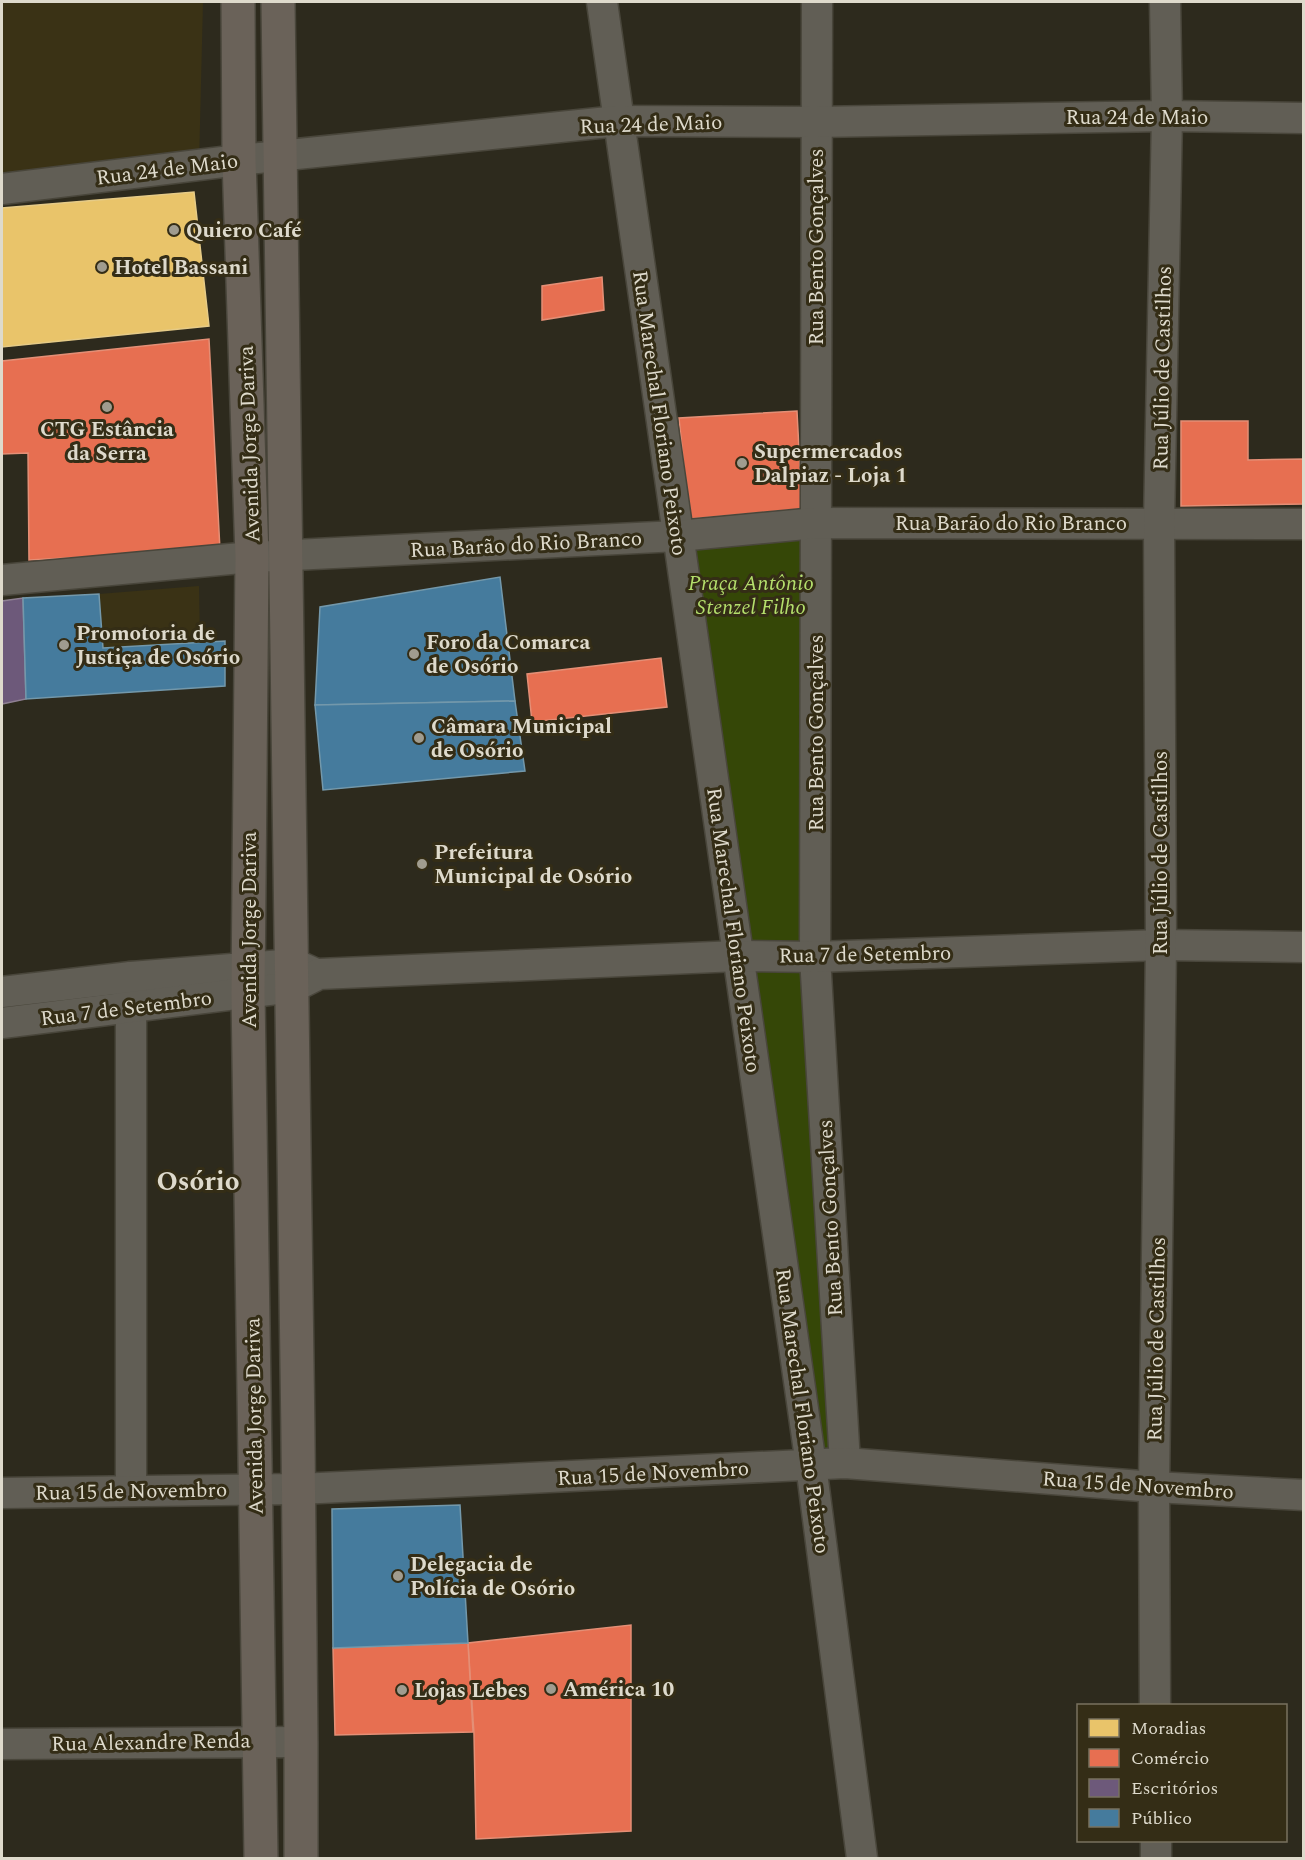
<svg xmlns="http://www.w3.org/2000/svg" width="1305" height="1860" viewBox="0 0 1305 1860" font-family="Spectral,serif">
  <rect width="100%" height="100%" fill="#2d2a1d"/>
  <g fill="#3a3215">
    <polygon points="2,2 203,2 199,165 2,173"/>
    <polygon points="199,586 200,642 103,648 99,594"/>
  </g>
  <g fill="#354707">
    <polygon points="805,534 806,942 747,943 689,546"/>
    <polygon points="745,965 810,965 836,1450 819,1450"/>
  </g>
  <polygon fill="#e9c46a" stroke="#e6cb87" stroke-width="1.5" points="194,192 209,326 2,347 2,208"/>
  <g fill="#e76f51" stroke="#e48f76" stroke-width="1.5">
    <polygon points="602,277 604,310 542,320 542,286"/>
    <polygon points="209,339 220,550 29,560 28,453 2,454 2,361"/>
    <polygon points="797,411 802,509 689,519 679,418"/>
    <polygon points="1181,421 1248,421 1248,460 1304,459 1304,504 1181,506"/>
    <polygon points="661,658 667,707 532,722 527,674"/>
    <polygon points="631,1625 631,1831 476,1839 474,1734 468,1643"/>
    <polygon points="468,1643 473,1732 335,1735 333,1648"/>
  </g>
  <polygon fill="#6d597a" stroke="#8f8093" stroke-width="1.5" points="23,598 26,699 2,704 2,601"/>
  <g fill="#457b9d" stroke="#7398ab" stroke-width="1.5">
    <polygon points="500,577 515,701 315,705 320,607"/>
    <polygon points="99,594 103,648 225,641 225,686 26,699 23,598"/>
    <polygon points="515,701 525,771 323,790 315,705"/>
    <polygon points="460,1505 468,1643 333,1648 332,1509"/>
  </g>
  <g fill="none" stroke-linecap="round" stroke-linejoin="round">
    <defs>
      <g id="minor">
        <polyline points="602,2 811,1465 862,1858"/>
        <polyline points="817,2 815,957 845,1463"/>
        <polyline points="2,189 239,160 618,121 816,122 1167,116 1304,118"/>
        <polyline points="2,580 252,557 678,536 816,523 1304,524"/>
        <polyline points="131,977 131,1490"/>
        <polyline points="2,992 131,977 294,964 316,974"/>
        <polyline points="2,1023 293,987 319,974 738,956 815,957 1161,945 1304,947"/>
        <polyline points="2,1493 299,1489 845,1463 1154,1487 1304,1495"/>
        <polyline points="1155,1706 1154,1487 1161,945 1159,523 1167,116 1165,2"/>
        <polyline points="2,1744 301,1742"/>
        <polyline points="1156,1840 1156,1858"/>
      </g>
      <g id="major">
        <polyline points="238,2 239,160 252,557 248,993 261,1858"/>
        <path d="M 278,2 C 291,582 295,1162 301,1742 L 301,1858"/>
      </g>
    </defs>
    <use href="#minor" stroke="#49463b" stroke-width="33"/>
    <use href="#major" stroke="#49463b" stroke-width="36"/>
    <use href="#minor" stroke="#615e55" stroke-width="30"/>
    <use href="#major" stroke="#6a6259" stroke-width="33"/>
  </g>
  <g fill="#a09c8f" stroke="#342d16" stroke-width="2">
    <circle cx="174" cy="230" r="6"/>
    <circle cx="102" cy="267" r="6"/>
    <circle cx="107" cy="407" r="6"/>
    <circle cx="742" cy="463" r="6"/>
    <circle cx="64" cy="645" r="6"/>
    <circle cx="414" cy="654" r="6"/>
    <circle cx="419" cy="738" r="6"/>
    <circle cx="422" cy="864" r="6"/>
    <circle cx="398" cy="1576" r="6"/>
    <circle cx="551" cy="1689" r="6"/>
    <circle cx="402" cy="1690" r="6"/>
  </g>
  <g text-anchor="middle" stroke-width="6" stroke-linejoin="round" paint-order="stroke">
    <g font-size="21" fill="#dedacc" stroke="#342d16">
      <text x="1137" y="124">Rua 24 de Maio</text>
      <text transform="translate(651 124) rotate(-2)" y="7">Rua 24 de Maio</text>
      <text transform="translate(167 169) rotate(-7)" y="7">Rua 24 de Maio</text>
      <text transform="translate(816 247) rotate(-90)" y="7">Rua Bento Gonçalves</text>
      <text transform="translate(1162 368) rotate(-89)" y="7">Rua Júlio de Castilhos</text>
      <text transform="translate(660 413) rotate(82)" y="7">Rua Marechal Floriano Peixoto</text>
      <text transform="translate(249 444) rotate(-92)" y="7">Avenida Jorge Dariva</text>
      <text x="1011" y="530">Rua Barão do Rio Branco</text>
      <text transform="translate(526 544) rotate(-3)" y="7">Rua Barão do Rio Branco</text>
      <text transform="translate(816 733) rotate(-90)" y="7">Rua Bento Gonçalves</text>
      <text transform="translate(1160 853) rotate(-90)" y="7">Rua Júlio de Castilhos</text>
      <text transform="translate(249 930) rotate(-90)" y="7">Avenida Jorge Dariva</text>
      <text transform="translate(734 930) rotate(82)" y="7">Rua Marechal Floriano Peixoto</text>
      <text transform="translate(865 954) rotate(-1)" y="7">Rua 7 de Setembro</text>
      <text transform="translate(126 1008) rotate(-7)" y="7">Rua 7 de Setembro</text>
      <text transform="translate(830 1218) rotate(-93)" y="7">Rua Bento Gonçalves</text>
      <text transform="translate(1156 1339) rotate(-89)" y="7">Rua Júlio de Castilhos</text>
      <text transform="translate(803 1411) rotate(82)" y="7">Rua Marechal Floriano Peixoto</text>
      <text transform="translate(254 1416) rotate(-91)" y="7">Avenida Jorge Dariva</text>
      <text transform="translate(653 1473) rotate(-3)" y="7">Rua 15 de Novembro</text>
      <text transform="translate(1138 1485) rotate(4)" y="7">Rua 15 de Novembro</text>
      <text transform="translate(131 1491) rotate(-1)" y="7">Rua 15 de Novembro</text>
      <text transform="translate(151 1742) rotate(-1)" y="7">Rua Alexandre Renda</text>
    </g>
    <g font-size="21" font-weight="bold" fill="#dedacc" stroke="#342d16" text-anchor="start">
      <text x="186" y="237">Quiero Café</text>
      <text x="114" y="274">Hotel Bassani</text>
      <text x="107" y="436" text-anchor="middle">CTG Estância<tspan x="107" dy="24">da Serra</tspan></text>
      <text x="754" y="458">Supermercados<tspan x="754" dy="24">Dalpiaz - Loja 1</tspan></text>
      <text x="76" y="640">Promotoria de<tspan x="76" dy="24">Justiça de Osório</tspan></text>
      <text x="426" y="649">Foro da Comarca<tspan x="426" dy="24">de Osório</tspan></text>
      <text x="431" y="733">Câmara Municipal<tspan x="431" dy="24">de Osório</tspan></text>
      <text x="434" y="859">Prefeitura<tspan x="434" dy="24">Municipal de Osório</tspan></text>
      <text x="410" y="1571">Delegacia de<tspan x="410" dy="24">Polícia de Osório</tspan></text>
      <text x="563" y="1696">América 10</text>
      <text x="414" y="1697">Lojas Lebes</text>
    </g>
    <g font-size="21" font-style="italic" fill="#b4df6c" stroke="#342d16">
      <text x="751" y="590">Praça Antônio<tspan x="751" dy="24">Stenzel Filho</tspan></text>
    </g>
    <g font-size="27" font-weight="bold" fill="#dedacc" stroke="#342d16">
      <text x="198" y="1190">Osório</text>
    </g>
  </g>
  <rect width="1305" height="1860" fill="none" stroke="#dedacc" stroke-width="6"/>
  <rect x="1077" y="1704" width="210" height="138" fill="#342d16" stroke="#78725f" stroke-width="1.5"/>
  <rect x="1089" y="1719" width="30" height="18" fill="#e9c46a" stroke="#78725f" stroke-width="1.5"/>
  <text x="1131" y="1734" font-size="18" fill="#dedacc">Moradias</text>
  <rect x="1089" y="1749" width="30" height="18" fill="#e76f51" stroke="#78725f" stroke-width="1.5"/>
  <text x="1131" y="1764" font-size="18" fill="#dedacc">Comércio</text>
  <rect x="1089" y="1779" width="30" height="18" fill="#6d597a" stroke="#78725f" stroke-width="1.5"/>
  <text x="1131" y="1794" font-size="18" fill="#dedacc">Escritórios</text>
  <rect x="1089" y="1809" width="30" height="18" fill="#457b9d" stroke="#78725f" stroke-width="1.5"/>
  <text x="1131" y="1824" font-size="18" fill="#dedacc">Público</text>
</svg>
